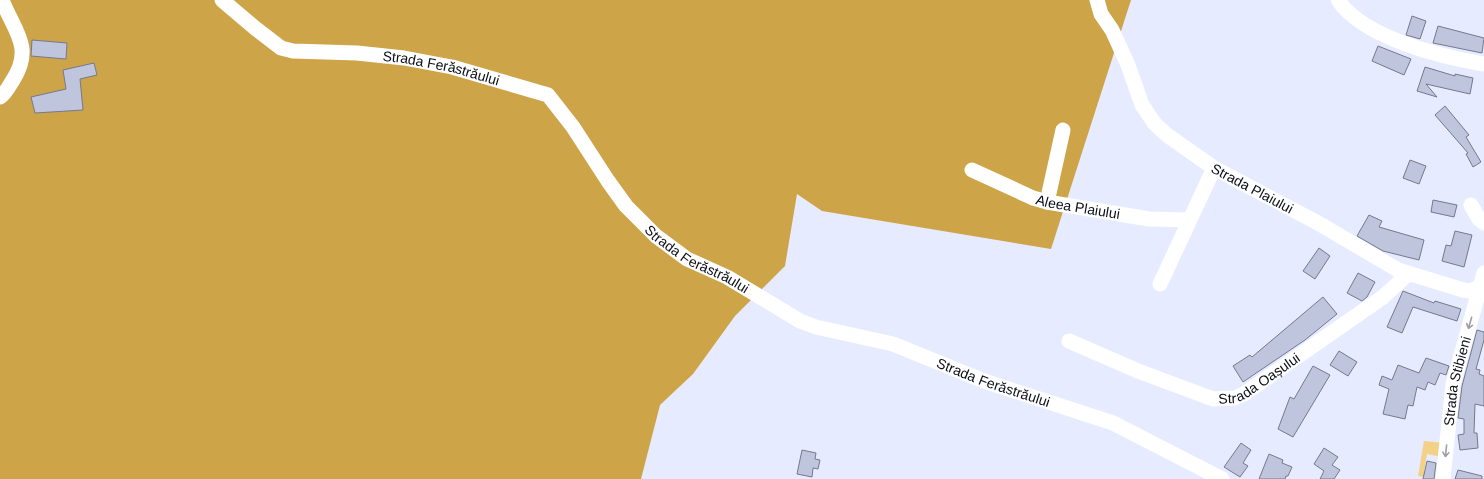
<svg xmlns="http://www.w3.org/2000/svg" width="1484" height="479" viewBox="0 0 1484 479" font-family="Arial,sans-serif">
  <rect width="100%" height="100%" fill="#e6ebff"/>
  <polygon fill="#f3d187" points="1424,441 1444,443 1442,457 1427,454 1424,472 1429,473 1428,476 1435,479 1418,476"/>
  <polygon fill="#cda447" points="0,0 1131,0 1051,249 822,211 797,194 785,266 735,316 693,374 660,405 641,479 0,479"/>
  <g fill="#bec5dd" stroke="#74798f">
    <polygon points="1412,16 1426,21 1420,39 1406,35"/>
    <polygon points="1438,26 1484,38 1482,53 1433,43"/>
    <polygon points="32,40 67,43 66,59 31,56"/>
    <polygon points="1378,46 1411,59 1404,75 1372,61"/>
    <polygon points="94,63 97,75 80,79 83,110 35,113 31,97 66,89 63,70"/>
    <polygon points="1425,67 1455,76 1455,74 1473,78 1470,94 1426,84 1437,97 1417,91"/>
    <polygon points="1445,106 1469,135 1466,137 1481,162 1473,167 1466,154 1468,153 1435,115"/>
    <polygon points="1410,160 1426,166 1419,184 1403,178"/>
    <polygon points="1433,200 1457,205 1454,217 1431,212"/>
    <polygon points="1369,215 1382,221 1379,227 1424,240 1419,260 1383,251 1357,236"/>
    <polygon points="1455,231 1472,235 1464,267 1442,261 1446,245 1451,246"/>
    <polygon points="1319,248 1330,256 1315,279 1303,271"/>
    <polygon points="1358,273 1375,282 1367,297 1362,301 1347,293"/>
    <polygon points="1403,291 1434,303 1435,301 1461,309 1457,321 1413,307 1402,333 1387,327"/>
    <polygon points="1323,297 1337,314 1305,340 1243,382 1233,366 1250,355 1252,357"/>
    <polygon points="1477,330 1484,332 1484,340 1476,369 1480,370 1479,374 1484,376 1484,406 1475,404 1474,433 1477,433 1478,448 1460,450 1458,435 1464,434 1464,419 1458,418 1462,386"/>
    <polygon points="1339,351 1357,362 1348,376 1330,365"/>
    <polygon points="1426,358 1449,366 1446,375 1440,373 1435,385 1428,382 1425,390 1417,387 1413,406 1408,405 1405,419 1383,414 1389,389 1379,385 1382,376 1392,380 1398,365 1419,373"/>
    <polygon points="1313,366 1330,375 1293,437 1278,429 1290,397 1294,399"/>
    <polygon points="1241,443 1251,450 1243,463 1248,466 1240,477 1224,467"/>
    <polygon points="1324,448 1338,457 1332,465 1340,470 1334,479 1320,479 1324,471 1314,464"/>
    <polygon points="802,450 816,453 815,459 820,460 818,469 813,468 812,477 797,474"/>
    <polygon points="1269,454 1283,460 1282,463 1292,467 1288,476 1286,476 1285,479 1259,479"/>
    <polygon points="1427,461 1436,463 1434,479 1423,479"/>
    <polygon points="1458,470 1482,476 1482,479 1455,479"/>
  </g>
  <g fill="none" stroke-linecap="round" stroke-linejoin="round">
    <g stroke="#fff" stroke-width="15">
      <path id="s1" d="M 222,0 L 255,28 L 281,48 L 293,51 L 357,53 L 404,58 L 452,67 L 548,95 L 573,127 L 608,181 L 626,206 L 656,236 L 687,259 L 727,277 L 800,321 L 816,327 L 893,344 L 984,381 L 1113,423 L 1222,479"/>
      <path id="s2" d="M 1097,0 L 1101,14 L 1112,30 L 1128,65 L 1142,105 L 1155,124 L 1167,135 L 1214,168 L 1318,223 L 1398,270 L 1463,290 L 1471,291 L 1481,286"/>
      <path d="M 1338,0 C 1363,38 1442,57 1484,64"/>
      <path d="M 0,97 C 6,93 9,86 13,80 C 34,47 14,31 2,0"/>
      <path id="s3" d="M 972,170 L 1033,198 L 1047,202 L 1149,219 L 1189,220"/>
      <polyline points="1047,202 1063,130"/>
      <polyline points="1471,205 1479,219 1484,223"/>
      <polyline points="1160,284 1214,168"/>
      <path id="s4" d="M 1069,341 L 1138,371 L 1213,399 L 1235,398 L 1244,394 L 1383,297 L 1408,274"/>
      <path id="s5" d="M 1443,479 L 1453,384 L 1484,273"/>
    </g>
  </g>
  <defs><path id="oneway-shaft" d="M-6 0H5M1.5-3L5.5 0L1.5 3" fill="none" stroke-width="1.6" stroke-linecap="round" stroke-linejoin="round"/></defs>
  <g stroke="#9e9fa2">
    <use href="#oneway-shaft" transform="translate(1470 323) rotate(106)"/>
    <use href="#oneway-shaft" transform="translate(1446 451) rotate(96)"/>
  </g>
  <g text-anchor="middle" stroke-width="3" stroke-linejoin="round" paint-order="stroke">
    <g font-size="14" fill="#0c0e16" stroke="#e6ebff">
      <text dy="5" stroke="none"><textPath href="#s1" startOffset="238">Strada Ferăstrăului</textPath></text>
      <text dy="5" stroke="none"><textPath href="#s2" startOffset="255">Strada Plaiului</textPath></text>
      <text dy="5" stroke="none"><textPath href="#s3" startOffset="113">Aleea Plaiului</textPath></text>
      <text dy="5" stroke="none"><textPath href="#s1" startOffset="574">Strada Ferăstrăului</textPath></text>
      <text dy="5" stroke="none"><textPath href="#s4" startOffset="207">Strada Oașului</textPath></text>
      <text dy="5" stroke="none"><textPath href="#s1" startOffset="898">Strada Ferăstrăului</textPath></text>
      <text dy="5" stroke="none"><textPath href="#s5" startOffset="99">Strada Stibieni</textPath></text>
    </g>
  </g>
</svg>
